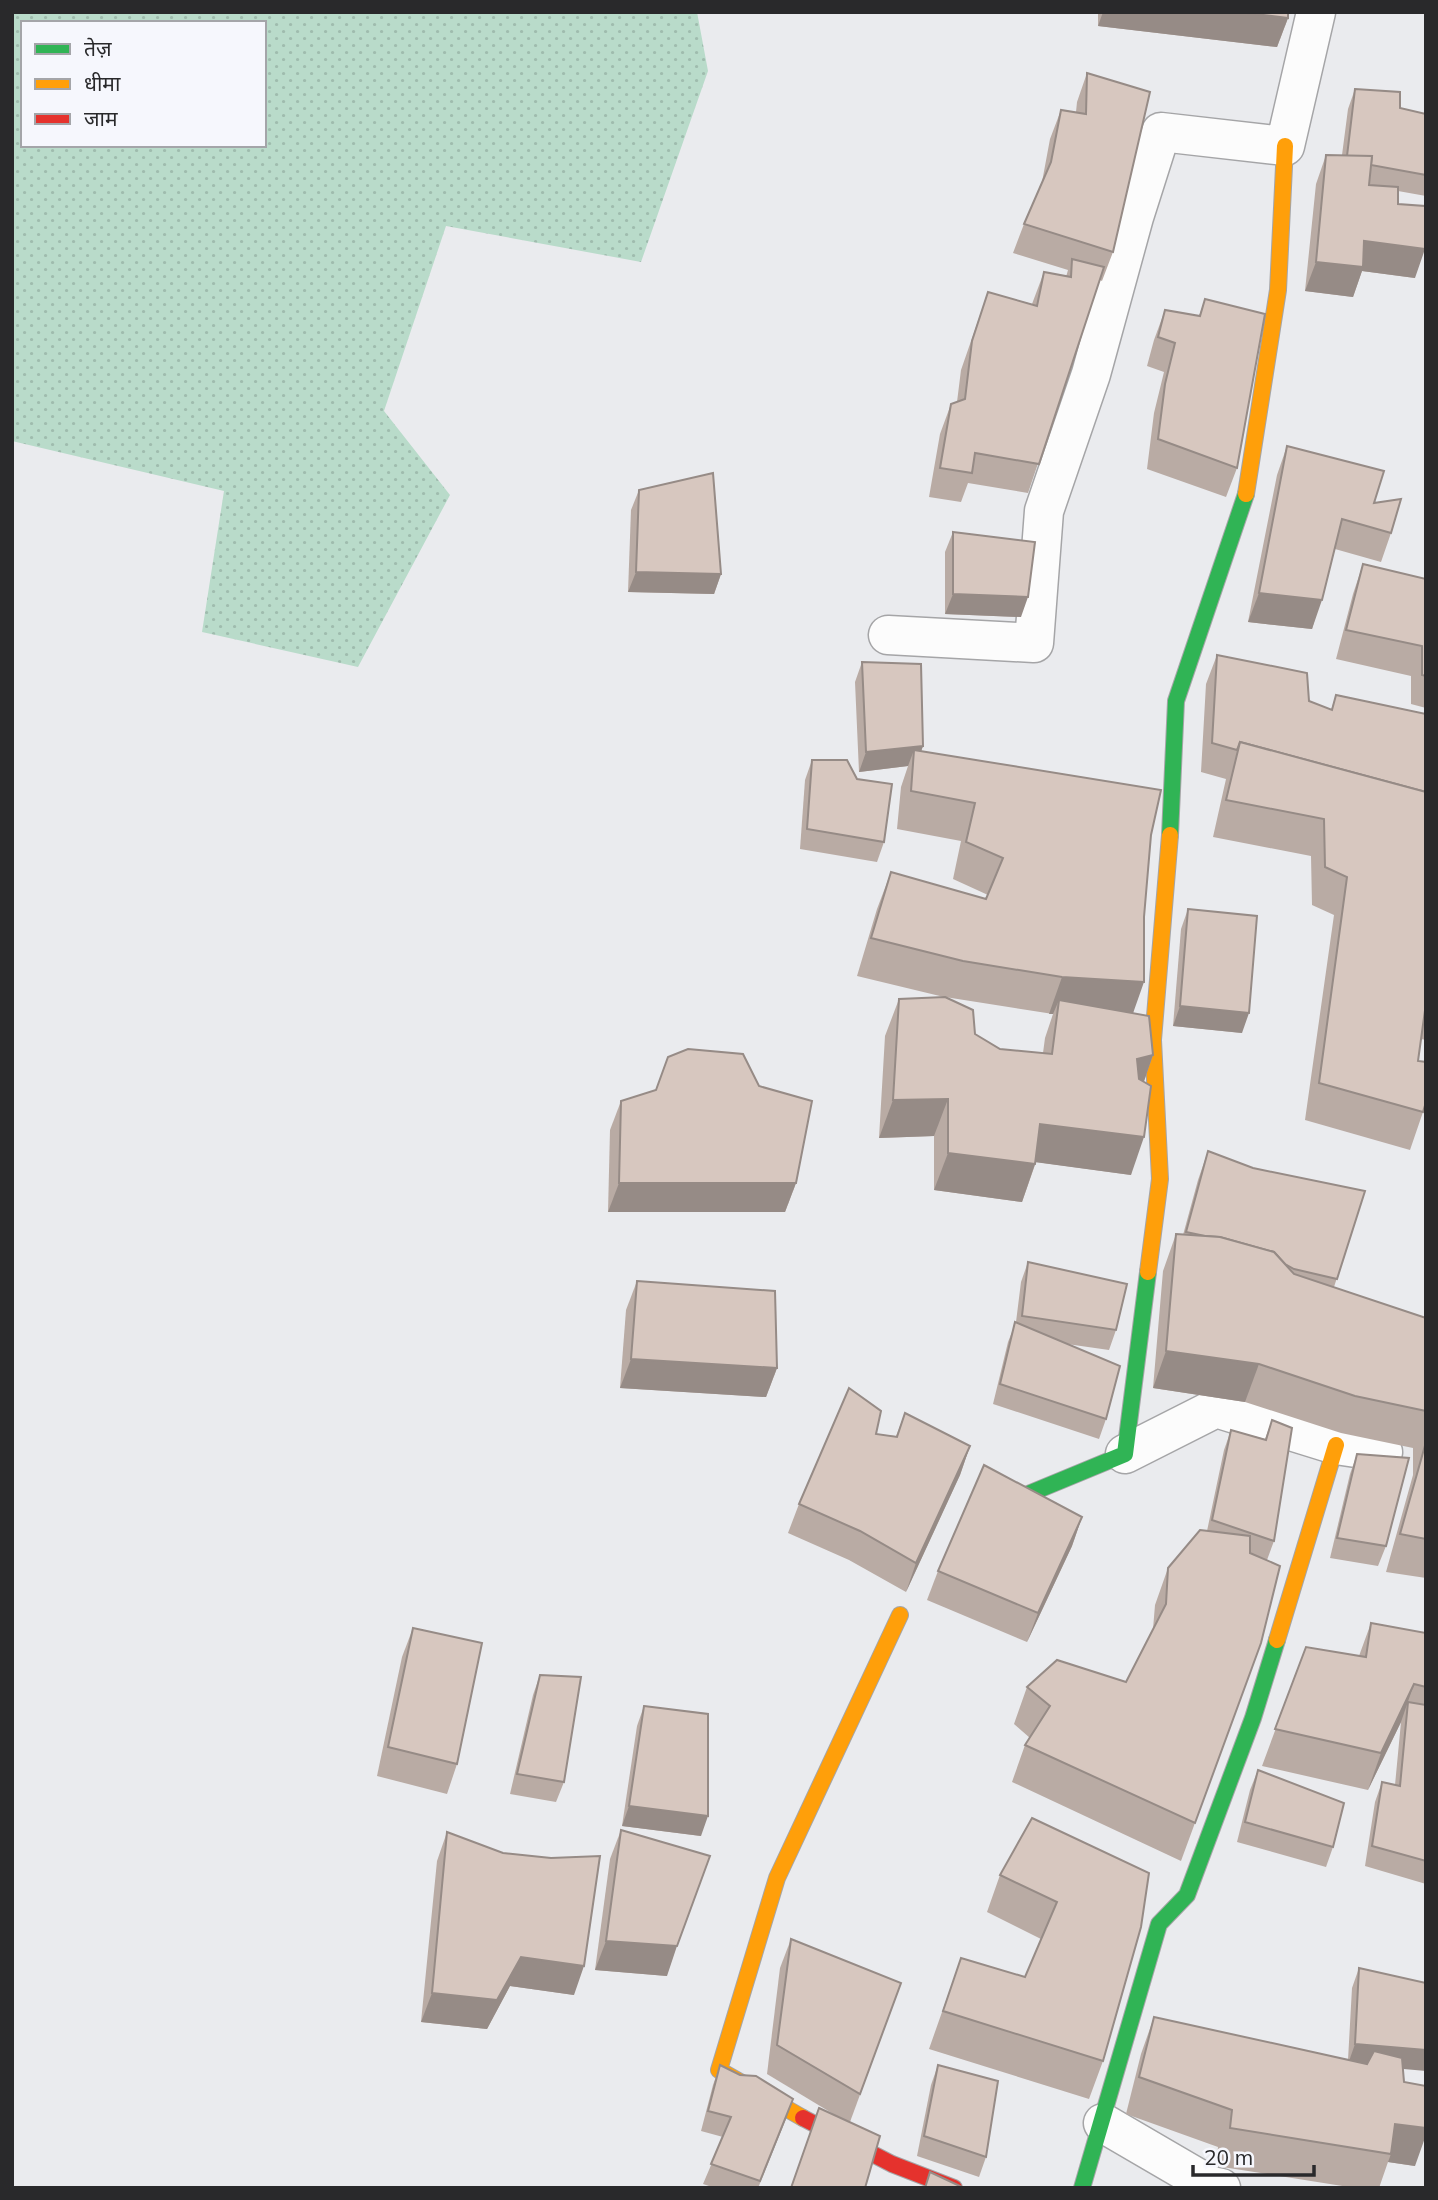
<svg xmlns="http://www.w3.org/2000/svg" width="1438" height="2200" viewBox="0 0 1438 2200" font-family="Mulish,'Noto Sans Devanagari',sans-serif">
  <defs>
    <pattern id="grass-dots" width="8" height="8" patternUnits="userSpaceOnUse" patternTransform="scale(1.75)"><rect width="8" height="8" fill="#b9dbca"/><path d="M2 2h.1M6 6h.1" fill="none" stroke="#9fbcae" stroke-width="1.8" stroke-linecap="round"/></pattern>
  </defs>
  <rect width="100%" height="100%" fill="#eaebee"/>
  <path fill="url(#grass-dots)" fill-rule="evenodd" d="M 12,12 L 697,12 L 708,71 L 641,262 L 446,226 L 384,411 L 450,495 L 358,667 L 202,632 L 224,491 L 12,441 ZM 23,23 L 264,23 L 264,145 L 23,145 Z"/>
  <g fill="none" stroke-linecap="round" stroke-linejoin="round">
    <defs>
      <g id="street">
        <polyline points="888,635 1034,643 1044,511 1091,374 1134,217 1161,132 1285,146 1316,12"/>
        <polyline points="1125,1454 1216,1408 1336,1445 1383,1452"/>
        <polyline points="1103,2123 1211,2186 1221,2188"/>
      </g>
      <g id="fast">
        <polyline points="1170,835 1176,701 1246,494"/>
        <polyline points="1021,1497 1125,1454 1148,1272"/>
        <polyline points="1082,2188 1159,1924 1187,1895 1253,1718 1277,1640"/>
      </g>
      <g id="slow">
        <polyline points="1246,494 1278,290 1285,146"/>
        <polyline points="1148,1272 1160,1179 1153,1040 1170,835"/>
        <polyline points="1277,1640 1336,1445"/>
        <polyline points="803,2118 719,2070 777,1878 900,1615"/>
      </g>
      <polyline id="jam" points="803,2118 892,2164 954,2188"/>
    </defs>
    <use href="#street" stroke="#a5a5a7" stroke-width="41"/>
    <use href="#fast" stroke="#a5a5a7" stroke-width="18"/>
    <use href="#slow" stroke="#a5a5a7" stroke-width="18"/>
    <use href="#jam" stroke="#a5a5a7" stroke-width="18"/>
    <use href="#street" stroke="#fcfcfc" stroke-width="38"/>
    <use href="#fast" stroke="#30b455" stroke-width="16"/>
    <use href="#slow" stroke="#ff9f0a" stroke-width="16"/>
    <use href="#jam" stroke="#e5322d" stroke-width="16"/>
  </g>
  <g fill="#b9aba4" fill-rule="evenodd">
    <polygon points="1098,12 1288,12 1288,18 1277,47 1098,26"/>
    <polygon points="1087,73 1113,252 1102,281 1100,280 1028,493 968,483 961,502 929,497 940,434 951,404 957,402 961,370 988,292 1032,304 1044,272 1066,277 1068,270 1013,253 1024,224 1042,182 1050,139 1061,110 1076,112 1077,102"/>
    <polygon points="1355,89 1400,108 1426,114 1426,196 1398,191 1398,204 1415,278 1362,271 1353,297 1305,291 1316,184 1326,155 1342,155 1348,109"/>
    <polygon points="1205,299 1237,468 1226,497 1147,469 1154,413 1164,372 1147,366 1154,340 1165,310 1199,316"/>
    <polygon points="1287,446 1374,503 1391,533 1381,562 1335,549 1312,629 1248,622 1277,475"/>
    <polygon points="639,490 721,574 714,594 628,592 631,510"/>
    <polygon points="953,532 1021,617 945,614 945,552"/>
    <polygon points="1363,564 1426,579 1426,708 1411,704 1411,676 1336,659 1353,594"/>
    <polygon points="1217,655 1309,701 1331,710 1336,695 1426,714 1426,1040 1421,1039 1418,1061 1423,1112 1410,1150 1305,1120 1334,915 1312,905 1311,856 1213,837 1226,779 1201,772 1206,684"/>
    <path d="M 862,662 L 923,746 L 921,751 L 1151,835 L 1133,1013 L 1153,1055 L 1144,1081 L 1131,1175 L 1036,1162 L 1022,1202 L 934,1190 L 934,1136 L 879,1138 L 885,1036 L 899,999 L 944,997 L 857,976 L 877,909 L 891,872 L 986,899 L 988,895 L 953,879 L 961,841 L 897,829 L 901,787 L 908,766 L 859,772 L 855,682 ZM 945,997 L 1053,1014 L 1045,1038 L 1043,1053 L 1000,1049 L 975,1034 Z"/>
    <polygon points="812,760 884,842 877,862 800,849 805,780"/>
    <polygon points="1188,909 1242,1033 1173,1026 1181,929"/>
    <polygon points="621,1101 796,1183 785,1212 608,1212 610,1130"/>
    <polygon points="1208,1151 1253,1168 1365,1191 1334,1287 1426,1318 1426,1578 1386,1572 1413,1475 1413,1448 1341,1433 1245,1402 1153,1388 1163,1271 1176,1234 1183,1235 1198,1180"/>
    <polygon points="1028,1262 1116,1330 1109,1350 1067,1344 1106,1419 1099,1439 993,1404 1008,1342 1016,1322 1021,1282"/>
    <polygon points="637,1281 777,1368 766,1397 620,1388 626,1310"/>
    <polygon points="905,1413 970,1446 960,1475 906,1592 849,1560 788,1533 799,1504 876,1434 896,1436"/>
    <polygon points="1272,1420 1274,1541 1267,1560 1261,1643 1181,1861 1012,1782 1025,1745 1030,1738 1014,1724 1027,1687 1126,1682 1153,1629 1155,1605 1168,1568 1207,1531 1224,1450 1231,1430 1265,1439"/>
    <polygon points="1357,1454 1386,1546 1378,1566 1330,1558 1350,1474"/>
    <polygon points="1082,1517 1072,1546 1027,1642 927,1600 938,1571"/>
    <polygon points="1371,1623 1426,1633 1426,1884 1365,1866 1375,1802 1382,1782 1395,1785 1401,1722 1368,1790 1262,1766 1306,1647 1359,1656"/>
    <polygon points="413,1628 457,1764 447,1794 377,1776 402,1657"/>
    <polygon points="540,1675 564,1782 556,1802 510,1794 533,1695"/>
    <polygon points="644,1706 701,1836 622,1826 637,1726"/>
    <polygon points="1258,1770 1333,1847 1326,1867 1237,1842 1250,1790"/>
    <polygon points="1032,1818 1103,2061 1089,2099 929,2049 961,1958 1025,1977 1041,1939 987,1912 1000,1875"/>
    <polygon points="621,1830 667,1976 595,1970 610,1859"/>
    <polygon points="447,1832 574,1995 510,1986 487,2029 421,2022 437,1861"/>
    <polygon points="791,1939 901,1983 850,2122 840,2118 767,2074 780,1968"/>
    <polygon points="1359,1968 1403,2069 1415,2166 1388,2162 1379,2188 1355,2188 1216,2166 1218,2147 1126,2114 1141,2054 1154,2017 1348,2060 1352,1988"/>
    <polygon points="720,2065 793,2099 758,2188 715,2188 703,2184 723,2137 701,2131 713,2085"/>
    <polygon points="938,2065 986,2157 979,2177 917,2156 931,2085"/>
  </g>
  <g fill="#968b86">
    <polygon points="1103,12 1239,12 1288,18 1277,47 1098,26"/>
    <polygon points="1364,241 1425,249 1415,278 1362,271 1353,297 1305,291 1316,262"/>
    <polygon points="636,572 721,574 714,594 628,592"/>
    <polygon points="1259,593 1322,600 1312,629 1248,622"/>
    <polygon points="953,594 1028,597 1021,617 945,614"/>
    <polygon points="923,746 916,766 914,750 908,766 859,772 866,752"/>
    <polygon points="1062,977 1144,982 1131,1019 1059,1000 1053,1014 1049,1014"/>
    <polygon points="1180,1006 1249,1013 1242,1033 1173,1026"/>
    <polygon points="1153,1055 1140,1093 1137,1059"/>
    <polygon points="948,1099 934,1136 879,1138 893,1100"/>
    <polygon points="1040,1124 1144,1137 1131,1175 1027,1161"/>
    <polygon points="948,1153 1035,1164 1022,1202 934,1190"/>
    <polygon points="619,1183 796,1183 785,1212 608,1212"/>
    <polygon points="1166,1351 1259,1364 1245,1402 1153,1388"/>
    <polygon points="631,1359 777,1368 766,1397 620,1388"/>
    <polygon points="970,1446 960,1475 906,1592 916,1563"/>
    <polygon points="1082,1517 1072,1546 1027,1642 1038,1613"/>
    <polygon points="1414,1684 1401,1722 1368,1790 1381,1753"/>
    <polygon points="629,1806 708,1816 701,1836 622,1826"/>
    <polygon points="606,1941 677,1946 667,1976 595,1970"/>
    <polygon points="521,1957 584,1966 574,1995 510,1986 487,2029 421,2022 432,1993"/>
    <polygon points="1355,2044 1426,2050 1426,2071 1348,2064"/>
    <polygon points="793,2099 786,2119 758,2188"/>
    <polygon points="1395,2124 1426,2128 1426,2135 1415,2166 1388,2162 1391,2154"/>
  </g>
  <g fill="#d7c7bf" stroke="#968b86" stroke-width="2">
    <polygon points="1239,12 1288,12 1288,18"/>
    <polygon points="1087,73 1150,92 1113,252 1024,224 1051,162 1061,110 1086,114"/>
    <polygon points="1355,89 1400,92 1400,108 1426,114 1426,175 1371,165 1372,156 1347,156"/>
    <polygon points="1326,155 1372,156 1369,185 1398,187 1398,204 1425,206 1425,249 1364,241 1363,267 1316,262"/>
    <polygon points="1072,259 1104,267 1039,464 975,453 972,473 940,468 951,404 965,399 972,341 988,292 1037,306 1044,272 1071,277"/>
    <polygon points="1205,299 1265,314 1237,468 1158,439 1165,384 1175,343 1158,337 1165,310 1200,316"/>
    <polygon points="1287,446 1384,471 1374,503 1401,499 1391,533 1342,519 1322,600 1259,593"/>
    <polygon points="713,473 721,574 636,572 639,490"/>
    <polygon points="953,532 1035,542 1028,597 953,594"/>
    <polygon points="1363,564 1426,579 1426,676 1422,675 1422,646 1346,630"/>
    <polygon points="1217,655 1307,673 1309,701 1332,710 1336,695 1426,714 1426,792 1240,742 1237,750 1212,743"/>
    <polygon points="862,662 921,664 923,746 866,752"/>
    <polygon points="1240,742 1426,792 1426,1003 1418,1061 1426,1062 1426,1102 1423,1112 1319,1083 1347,877 1325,867 1324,819 1226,800"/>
    <polygon points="914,750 1161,790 1151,835 1144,917 1144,982 1062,977 963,961 871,938 891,872 986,899 1003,858 966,842 975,803 911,791"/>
    <polygon points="812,760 847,760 857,779 892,784 884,842 807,829"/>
    <polygon points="1188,909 1257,916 1249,1013 1180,1006"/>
    <polygon points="945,997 973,1010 975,1034 1000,1049 1052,1054 1059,1000 1149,1016 1153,1055 1137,1059 1139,1079 1151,1086 1144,1137 1040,1124 1035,1164 948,1153 948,1099 893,1100 899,999"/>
    <polygon points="688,1049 743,1054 759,1086 812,1101 796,1183 619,1183 621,1101 656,1090 668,1057"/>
    <polygon points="1208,1151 1253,1168 1365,1191 1337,1279 1294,1269 1285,1264 1274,1252 1220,1237 1205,1236 1186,1232"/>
    <polygon points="1176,1234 1220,1237 1274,1252 1294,1274 1426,1318 1426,1411 1355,1396 1259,1364 1166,1351"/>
    <polygon points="1028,1262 1127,1284 1116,1330 1022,1316"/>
    <polygon points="637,1281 775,1291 777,1368 631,1359"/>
    <polygon points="1015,1322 1120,1366 1106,1419 1000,1384"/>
    <polygon points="849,1388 881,1411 876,1434 897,1437 905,1413 970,1446 916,1563 860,1531 799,1504"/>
    <polygon points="1272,1420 1292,1428 1274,1541 1212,1520 1231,1430 1266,1440"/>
    <polygon points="1426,1442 1426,1539 1400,1534"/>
    <polygon points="1357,1454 1409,1458 1386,1546 1337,1538"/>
    <polygon points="984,1465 1082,1517 1038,1613 938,1571"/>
    <polygon points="1200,1530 1250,1536 1250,1553 1280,1566 1261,1643 1195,1823 1025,1745 1050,1706 1027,1687 1057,1660 1126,1682 1166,1604 1168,1568"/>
    <polygon points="1371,1623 1426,1633 1426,1687 1414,1684 1381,1753 1275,1729 1306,1647 1366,1657"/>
    <polygon points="413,1628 482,1643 457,1764 388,1747"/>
    <polygon points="540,1675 581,1677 564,1782 517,1774"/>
    <polygon points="1408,1702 1426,1705 1426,1861 1372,1846 1382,1782 1400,1786"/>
    <polygon points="644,1706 708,1714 708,1816 629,1806"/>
    <polygon points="1258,1770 1344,1803 1333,1847 1245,1822"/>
    <polygon points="1032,1818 1149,1873 1141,1927 1103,2061 943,2011 961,1958 1025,1977 1057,1902 1000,1875"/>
    <polygon points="621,1830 710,1856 677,1946 606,1941"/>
    <polygon points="447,1832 503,1853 551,1858 600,1856 584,1966 521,1957 497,2000 432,1993"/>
    <polygon points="791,1939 901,1983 860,2094 777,2045"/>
    <polygon points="1359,1968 1426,1983 1426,2050 1355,2044"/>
    <polygon points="1154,2017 1367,2064 1374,2051 1402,2058 1404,2082 1426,2086 1426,2128 1395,2124 1391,2154 1230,2128 1232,2110 1139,2077"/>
    <polygon points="720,2065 740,2075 756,2076 793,2099 760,2181 711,2164 731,2117 708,2111"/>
    <polygon points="938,2065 998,2081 986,2157 924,2136"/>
    <polygon points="819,2108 880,2136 865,2188 791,2188"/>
    <polygon points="930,2172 964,2188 925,2188"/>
  </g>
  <rect width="1438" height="2200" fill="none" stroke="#29292b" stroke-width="28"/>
  <rect x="21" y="21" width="245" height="126" fill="#f6f7fd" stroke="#a4a5a9" stroke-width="2"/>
  <rect x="35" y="44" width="35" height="10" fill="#30b455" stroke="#a4a5a9" stroke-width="2"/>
  <text x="84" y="56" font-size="21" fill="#29292b">तेज़</text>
  <rect x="35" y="79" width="35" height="10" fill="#ff9f0a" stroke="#a4a5a9" stroke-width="2"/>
  <text x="84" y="91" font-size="21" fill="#29292b">धीमा</text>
  <rect x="35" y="114" width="35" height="10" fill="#e5322d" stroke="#a4a5a9" stroke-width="2"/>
  <text x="84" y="126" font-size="21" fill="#29292b">जाम</text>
  <path d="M1193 2165v10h121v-10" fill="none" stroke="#29292b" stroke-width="3.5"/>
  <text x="1204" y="2165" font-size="21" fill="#29292b" stroke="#f6f7fd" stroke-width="5" paint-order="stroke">20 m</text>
</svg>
